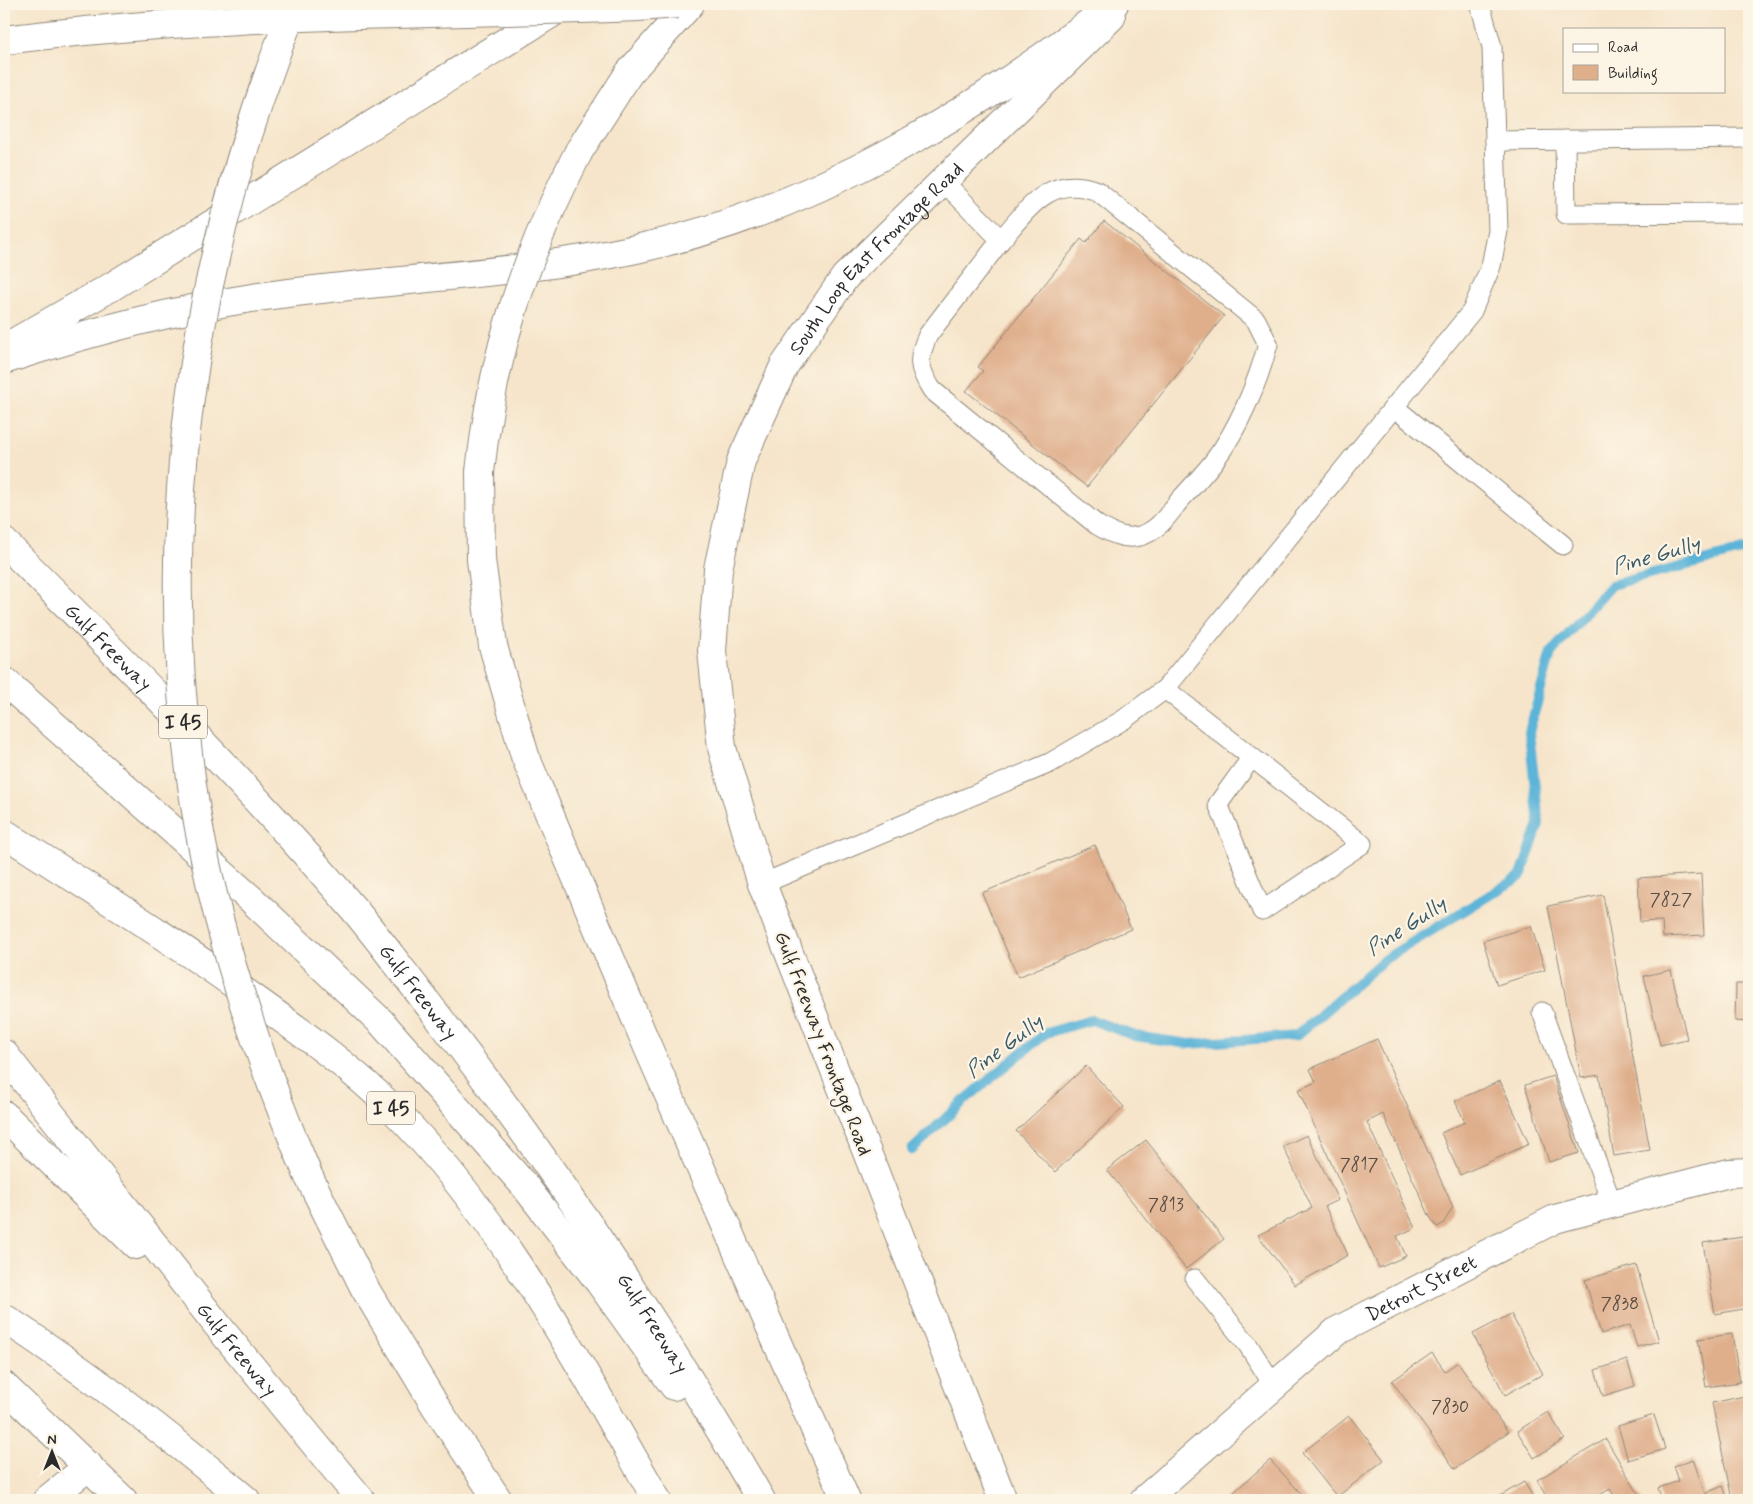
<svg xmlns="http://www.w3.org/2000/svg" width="1753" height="1504" viewBox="0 0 1753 1504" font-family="Mynerve,sans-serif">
  <rect width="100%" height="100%" fill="#fcf5e5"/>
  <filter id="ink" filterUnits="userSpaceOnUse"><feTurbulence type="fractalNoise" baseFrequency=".02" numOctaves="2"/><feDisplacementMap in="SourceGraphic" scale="10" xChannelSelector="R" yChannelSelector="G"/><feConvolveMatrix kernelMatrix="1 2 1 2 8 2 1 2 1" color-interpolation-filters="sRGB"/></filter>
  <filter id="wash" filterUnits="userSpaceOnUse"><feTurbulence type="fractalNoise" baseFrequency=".0096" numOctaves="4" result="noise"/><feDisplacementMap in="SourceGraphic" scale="20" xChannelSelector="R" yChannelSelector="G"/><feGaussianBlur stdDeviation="1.12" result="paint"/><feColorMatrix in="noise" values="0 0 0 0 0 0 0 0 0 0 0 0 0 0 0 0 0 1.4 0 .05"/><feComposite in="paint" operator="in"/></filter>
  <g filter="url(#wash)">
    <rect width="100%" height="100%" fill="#f6e5cb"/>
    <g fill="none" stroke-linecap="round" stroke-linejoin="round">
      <polyline stroke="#5bb4d8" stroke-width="10" points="912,1150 966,1099 1046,1033 1092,1020 1135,1036 1189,1044 1296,1036 1385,959 1521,876 1539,824 1529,732 1551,653 1611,585 1749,549"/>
    </g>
    <g id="blocks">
      <g fill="#dfaf8c">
        <polygon points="1104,221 1224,316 1087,487 966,391 983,371 978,367 1081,239 1086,243"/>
        <polygon points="1095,845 1131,929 1018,977 982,893"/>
        <polygon points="1701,874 1704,935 1663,937 1662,921 1640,922 1638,878"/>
        <polygon points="1603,895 1650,1150 1614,1156 1599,1075 1581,1078 1548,906"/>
        <polygon points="1531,926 1545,970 1497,985 1483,941"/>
        <polygon points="1671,970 1687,1039 1660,1045 1644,976"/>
        <polygon points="1736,984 1749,984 1749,1022 1735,1021"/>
        <polygon points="1377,1039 1453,1207 1443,1224 1437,1227 1430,1217 1383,1114 1367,1122 1415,1228 1397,1236 1406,1256 1379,1268 1298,1090 1316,1082 1310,1069"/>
        <polygon points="1086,1066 1124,1107 1055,1172 1016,1131"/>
        <polygon points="1553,1076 1579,1153 1549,1162 1525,1085"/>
        <polygon points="1500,1081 1529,1144 1460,1175 1441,1133 1465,1122 1455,1101"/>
        <polygon points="1307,1135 1338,1200 1325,1206 1348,1255 1295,1285 1258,1235 1312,1208 1283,1146"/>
        <polygon points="1146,1140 1224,1239 1186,1269 1107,1170"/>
        <polygon points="1749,1236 1749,1308 1715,1314 1703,1243"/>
        <polygon points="1636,1265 1659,1341 1637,1347 1630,1325 1601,1334 1585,1280"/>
        <polygon points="1511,1314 1543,1374 1505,1395 1473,1334"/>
        <polygon points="1732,1334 1740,1382 1706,1387 1698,1339"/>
        <polygon points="1432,1353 1445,1371 1458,1362 1508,1432 1455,1469 1392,1381"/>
        <polygon points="1749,1359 1749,1373 1748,1373 1746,1360"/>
        <polygon points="1627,1360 1635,1386 1603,1396 1595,1370"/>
        <polygon points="1749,1395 1749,1500 1732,1500 1712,1403"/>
        <polygon points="1548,1412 1565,1439 1534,1458 1517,1431"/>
        <polygon points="1654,1415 1665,1449 1628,1460 1618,1426"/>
        <polygon points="1349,1416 1384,1460 1337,1497 1302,1453"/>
        <polygon points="1606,1439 1642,1500 1617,1500 1610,1489 1591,1500 1548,1500 1537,1480"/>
        <polygon points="1693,1459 1707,1500 1662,1500 1658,1488 1679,1481 1674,1466"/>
        <polygon points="1270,1460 1307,1500 1225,1500"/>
        <polygon points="1524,1482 1535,1500 1493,1500"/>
        <polygon points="1723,1486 1728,1500 1709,1500 1706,1493"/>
        <polygon points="1416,1494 1422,1500 1408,1500"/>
      </g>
    </g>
  </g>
  <g filter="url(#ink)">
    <use href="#blocks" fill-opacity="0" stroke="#90887b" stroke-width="1"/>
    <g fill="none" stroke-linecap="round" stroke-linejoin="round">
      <defs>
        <g id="lane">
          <polyline points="1565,140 1566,214 1749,213"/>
          <polyline points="1495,141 1749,138"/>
          <path d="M 943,181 L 1001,240 C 1028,209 1050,173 1097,191 L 1256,320 L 1268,344 C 1258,382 1238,430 1214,461 C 1203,475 1191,488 1179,501 C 1168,515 1158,531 1140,536 C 1124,540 1111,533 1097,525 L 932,390 C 918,368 917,359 928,335 L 1001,240"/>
          <polyline points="1394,407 1563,545"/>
          <polyline points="1165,689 1362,844 1262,911 1218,804 1252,757"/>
          <polyline points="762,884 1050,763 1123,720 1165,689 1472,311 1491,266 1498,231 1492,47 1480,4"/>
          <polyline points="1542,1012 1612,1204"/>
          <polyline points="1195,1279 1248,1345 1274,1386"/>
        </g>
        <g id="street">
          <polyline points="47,1500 89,1466"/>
          <path id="s1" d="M 1144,1500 L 1337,1331 L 1555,1219 L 1729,1173 L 1749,1172"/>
        </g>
        <g id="secondary">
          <polyline points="4,1386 123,1500"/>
          <path id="s2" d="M 1003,1500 L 762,884 L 722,748 L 712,651 L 718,569 L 741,461 L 784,366 L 845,277 L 1111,17"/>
        </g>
        <g id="highway">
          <polyline points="579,151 629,73 690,4"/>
          <polyline points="10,345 111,287 565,5"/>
          <path d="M 4,360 C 86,333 172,310 258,297 C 383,279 511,276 636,249 C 812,211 973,113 1114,4"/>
          <polyline points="480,472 481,560 493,646 525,756 646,1043 846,1500"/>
          <path id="s3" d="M 4,542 C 123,661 243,779 352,907 C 380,940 405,975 432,1009 C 554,1166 662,1328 761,1500"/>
          <polyline points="4,681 252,900 381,1022 524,1185 600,1283 674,1386"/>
          <path d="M 4,833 C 89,888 176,942 259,1002 C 305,1035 353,1069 393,1109 C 505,1222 579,1364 657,1500"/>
          <path id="s4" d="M 4,1054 L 222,1331 L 361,1500"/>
          <polyline points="4,1115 136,1245"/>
          <polyline points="308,1175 364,1287 436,1407 498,1500"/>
          <path d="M 4,1318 C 88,1373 169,1435 246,1500"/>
        </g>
      </defs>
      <use href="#lane" stroke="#90887b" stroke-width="21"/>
      <use href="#street" stroke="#90887b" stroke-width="30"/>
      <use href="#secondary" stroke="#90887b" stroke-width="30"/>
      <use href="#highway" stroke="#90887b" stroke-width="30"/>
      <use href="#lane" stroke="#fff" stroke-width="19"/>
      <use href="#street" stroke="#fff" stroke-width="28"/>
      <use href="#secondary" stroke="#fff" stroke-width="28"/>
      <use href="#highway" stroke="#fff" stroke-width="28"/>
      <defs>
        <g id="highway-bridge">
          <path d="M 295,4 C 191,262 151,535 196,811 C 217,937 258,1058 308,1175"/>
          <path d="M 4,40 C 214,13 426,15 638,7 L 678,4"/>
          <path d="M 480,472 C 493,352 524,258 579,151"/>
        </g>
      </defs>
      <use href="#highway-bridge" stroke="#90887b" stroke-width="30" stroke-linecap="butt"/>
      <use href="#highway-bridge" stroke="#fff" stroke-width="28"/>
    </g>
  </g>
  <g text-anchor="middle" stroke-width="4.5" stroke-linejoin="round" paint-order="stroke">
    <g font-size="18" fill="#584c43">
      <text x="1671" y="905">7827</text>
      <text x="1359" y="1170">7817</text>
      <text x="1166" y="1210">7813</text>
      <text x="1620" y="1309">7838</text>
      <text x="1450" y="1412">7830</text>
    </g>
    <g fill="#fcf5e5" stroke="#6a6863" stroke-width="1">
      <rect x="159" y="705.5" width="48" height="33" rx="4"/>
      <rect x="367" y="1091.5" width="48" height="33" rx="4"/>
    </g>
    <g font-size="19" font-weight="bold" fill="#2b2b2b">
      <text x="183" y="729">I 45</text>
      <text x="391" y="1115">I 45</text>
    </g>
    <g font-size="20" fill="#2b2b2b" stroke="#fcf5e5">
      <text dy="7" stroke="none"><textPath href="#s2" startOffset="1340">South Loop East Frontage Road</textPath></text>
      <text dy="7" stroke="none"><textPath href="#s3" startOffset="148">Gulf Freeway</textPath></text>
      <text dy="7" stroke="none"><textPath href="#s3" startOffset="612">Gulf Freeway</textPath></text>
      <text transform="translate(824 1043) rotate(69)" y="7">Gulf Freeway Frontage Road</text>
      <text dy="7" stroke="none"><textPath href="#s1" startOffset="351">Detroit Street</textPath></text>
      <text dy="7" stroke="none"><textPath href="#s3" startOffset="1018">Gulf Freeway</textPath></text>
      <text dy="7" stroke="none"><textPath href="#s4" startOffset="376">Gulf Freeway</textPath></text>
    </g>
    <g font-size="21" font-style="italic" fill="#3c5b68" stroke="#fcf5e5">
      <text transform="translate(1656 555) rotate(-16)" y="7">Pine Gully</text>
      <text transform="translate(1406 926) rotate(-33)" y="7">Pine Gully</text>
      <text transform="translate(1004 1046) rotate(-37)" y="7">Pine Gully</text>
    </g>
  </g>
  <rect width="1753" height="1504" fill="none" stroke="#fcf5e5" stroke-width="20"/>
  <rect x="1563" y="28" width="162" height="65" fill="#fcf5e5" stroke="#a8a49b"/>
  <rect x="1573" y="44" width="25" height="8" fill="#ffffff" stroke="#a8a49b"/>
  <text x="1608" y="52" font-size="15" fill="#2b2b2b">Road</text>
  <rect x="1573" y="65" width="25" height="15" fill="#dfaf8c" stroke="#a8a49b"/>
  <text x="1608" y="78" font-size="15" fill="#2b2b2b">Building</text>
  <g transform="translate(52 1452)" stroke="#fcf5e5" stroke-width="4" paint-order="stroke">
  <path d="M0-4L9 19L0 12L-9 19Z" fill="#2b2b2b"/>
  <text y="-8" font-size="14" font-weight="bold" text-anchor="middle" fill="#2b2b2b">N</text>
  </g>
</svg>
